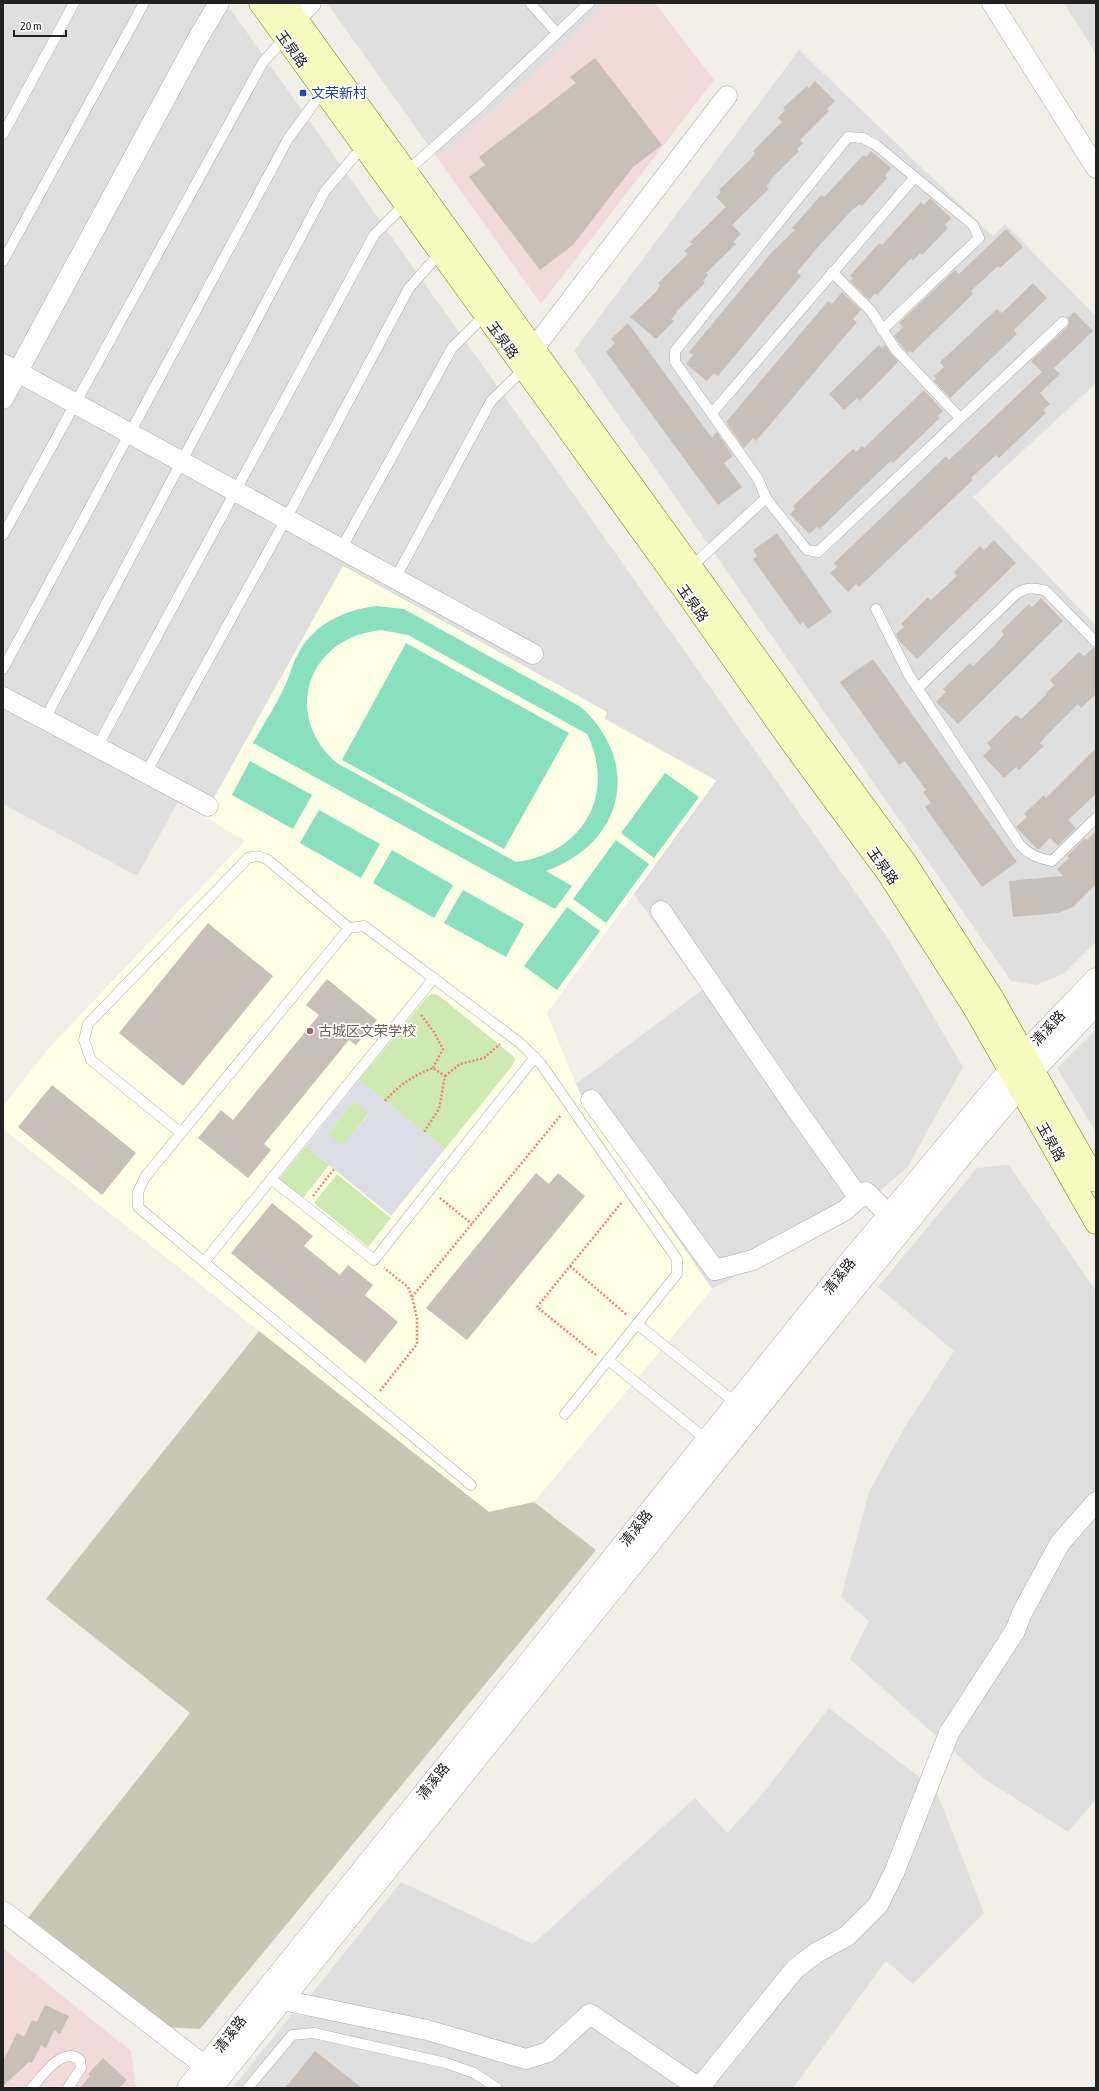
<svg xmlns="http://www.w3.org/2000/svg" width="1099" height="2091" viewBox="0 0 1099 2091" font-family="'Asap Condensed','Noto Sans SC',sans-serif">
  <rect width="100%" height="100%" fill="#f2efe9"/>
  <g fill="#e0dfdf">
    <polygon points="3,3 226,3 887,937 963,1067 907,1168 834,1229 753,1267 712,1289 584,1104 576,1084 702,990 634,894 716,780 604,718 607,712 343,566 204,816 178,802 137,876 3,804"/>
    <polygon points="327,3 609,3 551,59 438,159"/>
    <polygon points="1064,3 1096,3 1096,54"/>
    <polygon points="799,50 993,236 1005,224 1096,316 1096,383 973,497 1096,626 1096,942 1063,974 1036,985 1011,981 574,351"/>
    <polygon points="1096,1029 1096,1132 1057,1068"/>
    <polygon points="1009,1165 1096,1291 1096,1799 1068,1832 983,1778 850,1659 869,1621 841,1597 869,1492 903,1430 954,1351 878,1287 977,1168"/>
    <polygon points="829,1708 936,1790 984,1913 913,1984 886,1961 793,2088 232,2088 292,2014 401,2031 496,2059 497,2039 360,2010 310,1996 401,1882 533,1944 695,1798 727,1833 760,1797"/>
  </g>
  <g fill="#f2dad9">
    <polygon points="609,3 655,3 714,80 541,304 438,159 551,59"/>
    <polygon points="3,1948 131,2051 136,2088 3,2088"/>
  </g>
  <polygon fill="#ffffe5" points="343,566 607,712 604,719 716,781 547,1013 584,1104 712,1289 534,1502 489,1512 3,1129 3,1106 49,1048 245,841 204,816"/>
  <polygon fill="#c7c7b4" points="259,1331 489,1512 534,1502 596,1550 200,2029 143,2026 19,1929 190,1713 46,1599"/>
  <g fill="#cdebb0">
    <polygon points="432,994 438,995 512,1055 515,1059 512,1066 445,1149 359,1080 427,997"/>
    <polygon points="354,1101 369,1113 342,1147 327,1134"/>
    <polygon points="306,1146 329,1165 303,1198 279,1179"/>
    <polygon points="337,1174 391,1218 368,1247 314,1203"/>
  </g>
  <g fill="#88e0be" fill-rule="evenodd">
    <path d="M 376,606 L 404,609 L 581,707 C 643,764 623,844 546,871 L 572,886 L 555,909 L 253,743 C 264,723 278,703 287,681 C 291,673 292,664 297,656 C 312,625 343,610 376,606 ZM 381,630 L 408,635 L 587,734 C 617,795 582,854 516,862 L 337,763 C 281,715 308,637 381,630 Z"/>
    <polygon points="406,643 569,733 504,849 342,760"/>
    <polygon points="250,761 312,795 293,829 232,795"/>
    <polygon points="665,773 699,797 654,858 621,833"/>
    <polygon points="319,810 380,844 361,878 300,843"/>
    <polygon points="616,840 649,864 606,923 573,899"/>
    <polygon points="392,850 453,885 434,918 373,883"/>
    <polygon points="463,890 524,924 506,957 444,923"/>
    <polygon points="567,907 600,931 557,990 524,966"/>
  </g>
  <path fill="#dddde8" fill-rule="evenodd" d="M 359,1080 L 445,1149 L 391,1216 L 306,1146 ZM 354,1101 L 369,1114 L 342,1146 L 327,1134 Z"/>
  <g fill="#c7bfb8">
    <polygon points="595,58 662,145 633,167 573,245 540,270 469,177 485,165 479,157 576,83 570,77"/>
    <polygon points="815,81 835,101 827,109 829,111 800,140 803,143 797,149 799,151 770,180 771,181 766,186 769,189 732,225 741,234 733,242 736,244 706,273 708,275 703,281 705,283 676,312 677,313 671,319 674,321 656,339 630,317 656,292 660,285 658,283 688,254 684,251 692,244 690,242 726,207 716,197 721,192 719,190 750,160 755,153 753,151 782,122 778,118 785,110 783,108 807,86 809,88"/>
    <polygon points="871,151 891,168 885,176 887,178 862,206 860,204 852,210 818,247 797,272 801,276 790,289 718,376 714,373 707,381 686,364 693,355 689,352 772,252 795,230 792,228 821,195 824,197 830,191 863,155 866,157"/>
    <polygon points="930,198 951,218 945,225 948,228 922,255 920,253 913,261 911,258 877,295 875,293 869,300 850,281 853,278 850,276 879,243 882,245 921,202 924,205"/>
    <polygon points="1006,229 1023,247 1000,268 998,266 971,291 973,294 912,353 910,351 907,353 894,336 903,327 899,323 955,270 959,274"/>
    <polygon points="1033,283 1047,298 1014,330 1017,334 950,398 934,381 936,379 934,376 944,367 940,362 997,309 1002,313"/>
    <polygon points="842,292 861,310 853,319 857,322 756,441 753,438 744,448 726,422 828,301 832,304"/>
    <polygon points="1074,312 1093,331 1054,368 1060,374 1040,393 1050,404 1043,410 1046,413 999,458 996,455 971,478 973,480 859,587 856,584 848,592 830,573 837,567 834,563 946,456 949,460 1042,372 1031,361 1067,327 1069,323 1068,318"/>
    <polygon points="628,323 712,438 717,432 733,456 724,463 742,487 718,505 606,352 615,343 611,339"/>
    <polygon points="879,345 882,348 885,345 898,362 860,401 857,398 844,410 829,394"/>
    <polygon points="924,390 943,411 938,416 940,418 893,463 891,461 883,468 820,529 817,527 809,534 790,514 795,509 793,506 853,449 856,452 862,446 864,448"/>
    <polygon points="777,533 832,612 808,629 803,622 800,625 753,559 757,556 753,550"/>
    <polygon points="994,540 1016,563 917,659 899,641 896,634 904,627 901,624 928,597 931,600 957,576 954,572 980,546 984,550"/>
    <polygon points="1041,598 1063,621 958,724 936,702 946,692 943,689 970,663 973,666 996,644 1004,634 1001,631 1029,604 1032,607"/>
    <polygon points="1093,648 1096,648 1096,694 1081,708 1078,704 1049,733 1040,743 1044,746 1019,770 1016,767 1004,778 983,756 991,748 987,743 1016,715 1021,719 1047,694 1046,693 1054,685 1050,680 1079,652 1084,656"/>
    <polygon points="873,659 1017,862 982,887 925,807 931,803 923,792 926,790 905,761 899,765 840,682"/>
    <polygon points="1096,748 1096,794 1068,820 1076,828 1058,846 1050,838 1038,850 1016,827 1027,817 1024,814 1044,795 1046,798"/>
    <polygon points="1096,831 1096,884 1073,907 1058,913 1013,917 1009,881 1063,876 1057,869 1069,858 1067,856 1085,838 1087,840"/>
    <polygon points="208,923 273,976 183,1086 119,1033"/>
    <polygon points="327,979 377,1020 356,1045 349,1040 264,1144 271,1150 248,1178 198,1138 221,1110 233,1120 319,1015 306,1005"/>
    <polygon points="52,1085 136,1153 102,1195 18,1127"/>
    <polygon points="536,1173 549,1184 558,1173 585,1196 467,1340 426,1308"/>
    <polygon points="272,1203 313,1236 304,1246 340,1275 348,1265 373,1285 365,1295 398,1322 365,1363 231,1253"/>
    <polygon points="45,2005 69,2016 60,2034 54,2030 46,2048 41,2045 32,2063 29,2062 3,2086 3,2061 17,2033 24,2037 32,2020 37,2022"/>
    <polygon points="315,2051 362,2088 285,2088"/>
    <polygon points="103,2058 127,2080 119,2088 80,2088 90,2076 88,2074"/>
  </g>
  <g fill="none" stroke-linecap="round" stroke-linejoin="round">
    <defs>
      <g id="service">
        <polyline points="530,3 557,33"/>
        <polyline points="3,134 74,3"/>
        <polyline points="407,171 479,107 589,3"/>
        <polyline points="3,261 144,3"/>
        <polyline points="832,272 871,311 895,349 960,418"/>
        <polyline points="882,330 979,238 973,225 876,145 863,138 848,137 675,351 675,362 758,479 766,498 807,550 818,552 1063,322"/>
        <polyline points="712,413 915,177"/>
        <polyline points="3,535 263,62 285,38"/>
        <polyline points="341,549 452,348 485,315"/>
        <polyline points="692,566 766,498"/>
        <polyline points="395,579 491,401 524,369"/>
        <path d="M 876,609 L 909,675 L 1020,845 C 1029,855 1039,859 1052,861 L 1096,818"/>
        <polyline points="3,669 288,139 323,91"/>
        <path d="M 918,688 L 1015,595 C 1025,587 1034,587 1046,591 L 1096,642"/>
        <polyline points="45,719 325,191 363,146"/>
        <polyline points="97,747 374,235 405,204"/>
        <polyline points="146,773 286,519 409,288 440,253"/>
        <path d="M 181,1133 L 91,1060 L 84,1040 L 88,1024 L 248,858 C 256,855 261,856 268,860 L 349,928"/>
        <polyline points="271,1179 374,1260 535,1057"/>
        <polyline points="204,1262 434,978"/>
        <polyline points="637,1324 736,1403"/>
        <polyline points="608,1360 707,1440"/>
        <polyline points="471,1485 138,1207 138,1192 145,1177 349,928 364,926 520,1043 541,1064 677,1259 677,1274 565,1414"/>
        <path d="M 32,2088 C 41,2077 63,2045 80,2060 L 81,2068 L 68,2088"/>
        <polyline points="248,2088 292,2035 314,2033 446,2063 474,2073 497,2088"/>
      </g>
      <g id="minor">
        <polyline points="992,3 1096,168"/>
        <polyline points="296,18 311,3"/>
        <polyline points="534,348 727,96"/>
        <polyline points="3,364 533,654"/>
        <polyline points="3,399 198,38 219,3"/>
        <polyline points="3,697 208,806"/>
        <polyline points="661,911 792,1103 859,1198"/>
        <polyline points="591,1100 715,1270 753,1260 844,1211 866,1192 889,1215"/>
        <polyline points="3,1911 205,2066"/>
        <polyline points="282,2000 427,2030 526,2059 548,2052 590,2014 699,2088"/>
        <polyline points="699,2088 795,1969 816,1953 847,1936 878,1905 894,1873 949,1733 1015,1631 1022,1613 1060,1543 1096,1502"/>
      </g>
      <g id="tertiary">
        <polyline points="188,2088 845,1268 1018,1060 1096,979"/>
        <polyline points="211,2088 957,1161 1032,1072 1096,1004"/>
      </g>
      <g id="secondary">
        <polyline points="260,3 684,590 791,742 889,875 974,1008 1096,1223"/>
        <polyline points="285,3 808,729 906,863 992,997 1096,1181"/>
      </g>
    </defs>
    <use href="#service" stroke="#a9a9a9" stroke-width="11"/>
    <use href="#minor" stroke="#a9a9a9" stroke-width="21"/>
    <use href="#tertiary" stroke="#a9a9a9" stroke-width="23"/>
    <use href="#secondary" stroke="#707d05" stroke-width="23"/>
    <g stroke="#fa8072" stroke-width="2.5" stroke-dasharray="2 2" stroke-linecap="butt">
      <polyline points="421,1015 434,1032 443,1049 433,1068"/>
      <polyline points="445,1076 460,1064 484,1058 500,1044"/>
      <path d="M 385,1101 C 399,1085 414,1075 433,1068 L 445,1076 L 439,1109 L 424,1132"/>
      <polyline points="313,1196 334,1169"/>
      <polyline points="440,1198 472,1224"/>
      <polyline points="570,1266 627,1315"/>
      <polyline points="412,1297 561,1115"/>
      <polyline points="596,1355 537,1307 622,1202"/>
      <polyline points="380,1391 417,1344 417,1318 412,1297 408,1287 384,1268"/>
    </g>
    <use href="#service" stroke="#fff" stroke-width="10"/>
    <use href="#minor" stroke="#fff" stroke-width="20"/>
    <use href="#tertiary" stroke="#fff" stroke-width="22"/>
    <use href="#secondary" stroke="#f7fabf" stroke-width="22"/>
  </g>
  <rect fill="#1a4fb4" stroke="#fff" stroke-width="1.5" x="299" y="89" width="8" height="8" rx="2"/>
  <circle fill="#8d6e63" stroke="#fff" stroke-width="1.5" cx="310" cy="1031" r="4"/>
  <g text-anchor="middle" stroke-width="3.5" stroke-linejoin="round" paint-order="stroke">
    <g font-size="14" fill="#222" stroke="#fff">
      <text transform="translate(292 49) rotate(54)" y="5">玉泉路</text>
      <text transform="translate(503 340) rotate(54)" y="5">玉泉路</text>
      <text transform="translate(693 603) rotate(55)" y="5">玉泉路</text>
      <text transform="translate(883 866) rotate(55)" y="5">玉泉路</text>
      <text transform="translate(1048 1028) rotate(-47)" y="5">清溪路</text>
      <text transform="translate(1051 1142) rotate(61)" y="5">玉泉路</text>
      <text transform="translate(839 1276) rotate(-51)" y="5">清溪路</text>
      <text transform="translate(636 1528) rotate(-51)" y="5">清溪路</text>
      <text transform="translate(433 1781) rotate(-51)" y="5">清溪路</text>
      <text transform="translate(230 2034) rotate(-52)" y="5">清溪路</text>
    </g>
    <g font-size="14" fill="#164399" stroke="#fff" text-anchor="start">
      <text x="311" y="98">文荣新村</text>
    </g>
    <g font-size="14" fill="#785e54" stroke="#fff" text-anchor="start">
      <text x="318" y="1036">古城区文荣学校</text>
    </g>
  </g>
  <rect width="1099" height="2091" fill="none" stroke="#222222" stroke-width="8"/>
  <path d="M14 30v6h52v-6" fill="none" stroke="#222222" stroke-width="2"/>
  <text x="20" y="30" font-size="12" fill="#222222" stroke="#ffffff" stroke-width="3" paint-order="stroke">20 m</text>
</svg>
